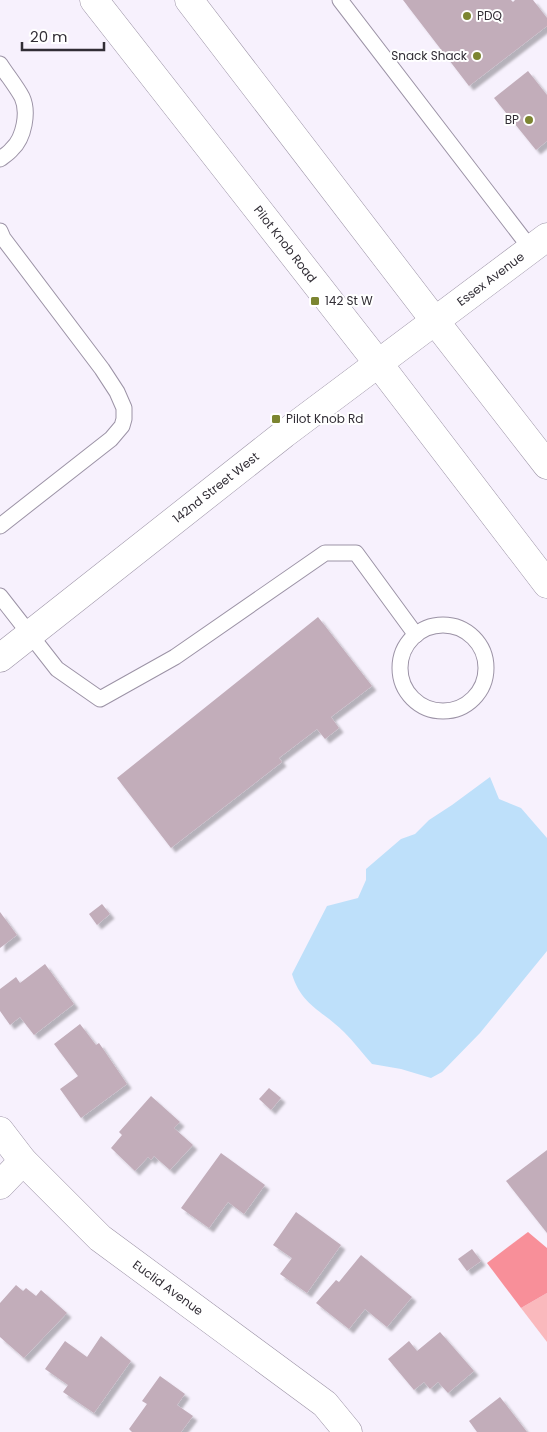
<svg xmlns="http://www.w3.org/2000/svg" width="547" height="1432" viewBox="0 0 547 1432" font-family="Poppins,sans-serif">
  <defs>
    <filter id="shadow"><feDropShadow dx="4.5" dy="4.5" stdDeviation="1" flood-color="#0004"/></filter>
  </defs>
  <rect width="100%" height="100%" fill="#f7f1fd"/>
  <polygon fill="#fab9bd" points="547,1293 547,1342 521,1308"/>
  <polygon fill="#f88f99" points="528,1232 547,1248 547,1293 521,1308 487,1263"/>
  <path fill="#bee0fa" d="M 490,777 L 499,799 L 521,808 L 547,838 L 547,951 L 480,1033 L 442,1072 L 431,1078 L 401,1069 L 372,1064 C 363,1054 354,1042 344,1032 C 323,1011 301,1005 292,974 L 327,906 L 358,898 L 366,880 L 366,869 L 401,839 L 415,834 L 429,820 L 452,805 Z"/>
  <g fill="#c2adba" filter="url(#shadow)">
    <polygon points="403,0 511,0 513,2 515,0 533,0 547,18 547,26 469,86"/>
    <polygon points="528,71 547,95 547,141 536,150 494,98"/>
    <polygon points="318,617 372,686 331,717 339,728 325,739 317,729 279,758 282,762 171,848 117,778"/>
    <polygon points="102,904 110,914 97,925 89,914"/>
    <polygon points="0,912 17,935 0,948"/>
    <polygon points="45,964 74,1004 34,1035 20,1017 10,1025 0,1011 0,989 16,977 20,983"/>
    <polygon points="80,1024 96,1045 99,1043 127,1084 81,1118 60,1089 78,1076 54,1044"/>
    <polygon points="269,1088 281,1098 271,1110 259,1099"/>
    <polygon points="151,1096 180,1122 174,1128 193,1145 170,1170 154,1156 151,1160 148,1157 135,1171 111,1148 122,1135 119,1132"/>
    <polygon points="547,1150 547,1233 506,1181"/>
    <polygon points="221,1153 265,1185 244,1214 228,1202 209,1228 181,1208"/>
    <polygon points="296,1212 341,1245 307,1293 280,1274 292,1258 273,1245"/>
    <polygon points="472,1249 481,1261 467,1271 458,1259"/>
    <polygon points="361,1255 412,1297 387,1327 365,1309 349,1329 316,1303 336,1280 339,1282"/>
    <polygon points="16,1285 23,1291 26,1288 36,1296 41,1290 67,1313 24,1358 0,1337 0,1303"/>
    <polygon points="440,1332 474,1371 448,1393 438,1382 430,1389 424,1382 414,1390 388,1359 409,1341 417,1351"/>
    <polygon points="101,1336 131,1361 94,1413 63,1392 68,1385 45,1369 65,1341 87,1357"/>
    <polygon points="160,1376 185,1394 177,1405 193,1416 181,1432 132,1432 129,1429 147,1404 142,1401"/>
    <polygon points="500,1397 527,1432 477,1432 469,1421"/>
  </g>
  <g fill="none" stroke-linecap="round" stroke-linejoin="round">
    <defs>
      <g id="lane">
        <polyline points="340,0 531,249"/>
        <path d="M 0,64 C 7,75 16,86 22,97 C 29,112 24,138 12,149 C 9,153 4,156 0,159"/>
        <polyline points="0,231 3,238 102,369 117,392 124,408 124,419 122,426 111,439 0,526"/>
        <polyline points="0,596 57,669 100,699 175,657 325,553 356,553 416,635"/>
        <circle cx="443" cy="668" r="43"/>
      </g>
      <g id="street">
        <path id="s1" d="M 0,1131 L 23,1161 L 100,1238 L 325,1404 L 348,1432"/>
        <polyline points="0,1185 23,1161"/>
      </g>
      <g id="secondary">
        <path id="s2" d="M 94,0 L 378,363 L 547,584"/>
        <polyline points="189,0 435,321 547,465"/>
        <path id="s3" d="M 0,658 L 284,434 L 547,237"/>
      </g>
    </defs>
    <use href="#lane" stroke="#9c93a6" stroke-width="17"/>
    <use href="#street" stroke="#9c93a6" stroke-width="29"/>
    <use href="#secondary" stroke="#9c93a6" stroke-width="29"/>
    <use href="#lane" stroke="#fff" stroke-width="15"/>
    <use href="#street" stroke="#fff" stroke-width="28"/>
    <use href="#secondary" stroke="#fff" stroke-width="28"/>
  </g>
  <g fill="#7c8531" stroke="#fff" stroke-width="2">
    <circle cx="467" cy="16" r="5"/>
    <circle cx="477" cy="56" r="5"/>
    <circle cx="529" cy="120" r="5"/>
    <rect x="310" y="296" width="10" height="10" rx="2.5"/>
    <rect x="271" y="414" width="10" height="10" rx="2.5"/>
  </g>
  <g text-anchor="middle" stroke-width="4" stroke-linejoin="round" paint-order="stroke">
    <g font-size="12" fill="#312d35" stroke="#fff" text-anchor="start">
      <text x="477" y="20">PDQ</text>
      <text x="467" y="60" text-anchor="end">Snack Shack</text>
      <text x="519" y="124" text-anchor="end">BP</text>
      <text x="325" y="305">142 St W</text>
      <text x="286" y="423">Pilot Knob Rd</text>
    </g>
    <g font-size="12" fill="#312d35" stroke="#fff">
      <text dy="4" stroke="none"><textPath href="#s2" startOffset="310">Pilot Knob Road</textPath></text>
      <text dy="4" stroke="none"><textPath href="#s3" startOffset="620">Essex Avenue</textPath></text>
      <text dy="4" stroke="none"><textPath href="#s3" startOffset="275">142nd Street West</textPath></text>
      <text dy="4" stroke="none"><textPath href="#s1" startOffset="231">Euclid Avenue</textPath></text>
    </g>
  </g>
  <path d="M22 42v8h82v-8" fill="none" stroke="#312d35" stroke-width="2.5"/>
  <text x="30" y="42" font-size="15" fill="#312d35" stroke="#ffffff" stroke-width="4" paint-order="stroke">20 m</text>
</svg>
